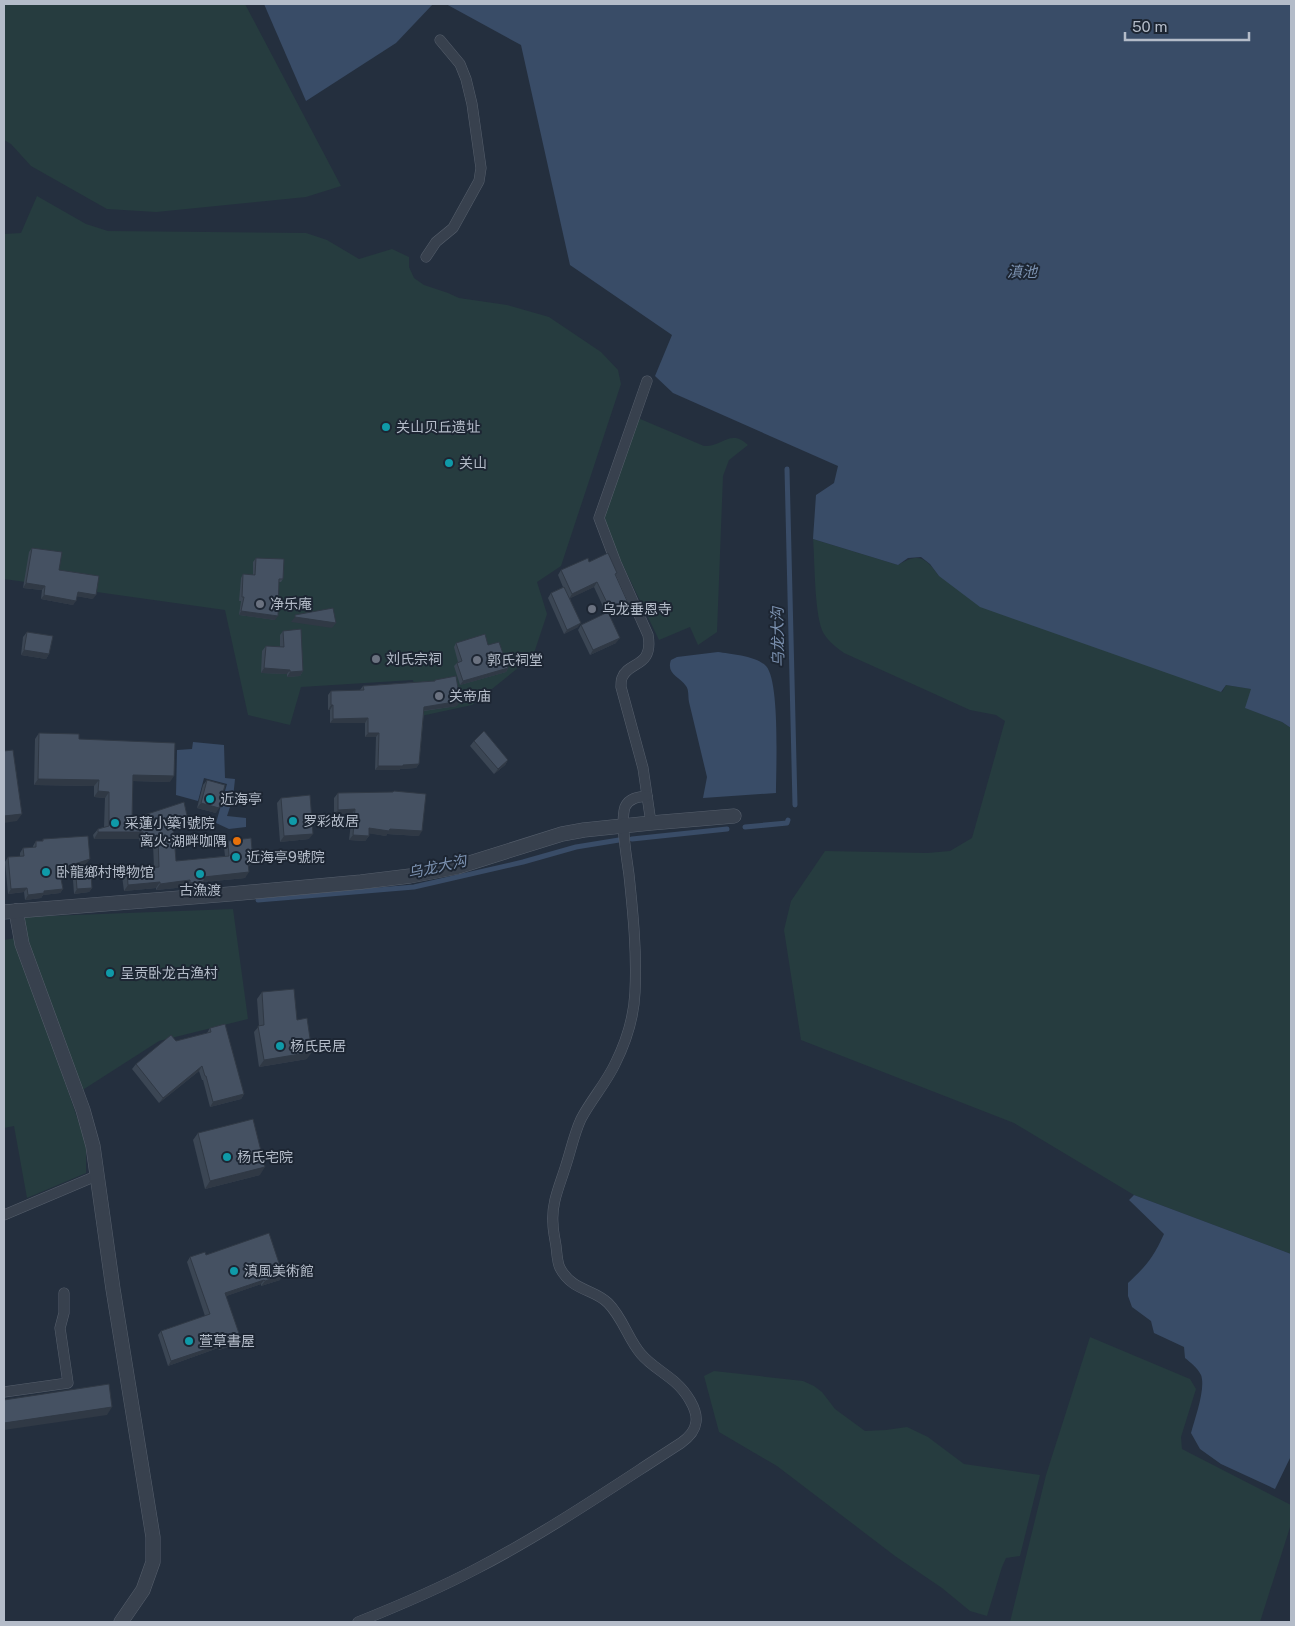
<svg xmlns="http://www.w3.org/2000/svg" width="1295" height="1626" viewBox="0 0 1295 1626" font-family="'Public Sans','Noto Sans SC',sans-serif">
  <rect width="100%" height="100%" fill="#242f3e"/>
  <g fill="#263c3f">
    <polygon points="4,4 245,4 341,186 306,197 156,212 107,209 31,166 11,144 4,140"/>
    <polygon points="37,196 86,224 108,231 306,233 327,240 359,259 392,249 409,257 409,267 414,278 424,285 448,293 459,298 507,305 549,317 601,352 618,370 621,384 561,566 537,582 547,614 533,656 472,705 421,716 413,680 301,687 290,725 248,715 225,610 4,579 4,234 21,233"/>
    <path d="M 638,418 L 704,446 C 723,447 730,428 748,445 L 729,460 L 723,476 L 717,632 L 698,645 L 690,627 L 659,640 L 604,526 L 604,513 Z"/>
    <path d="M 813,539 L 898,565 C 919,552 926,558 939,576 L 1222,692 L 1226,685 L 1252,689 L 1246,708 L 1282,722 L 1291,728 L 1291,1254 L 1134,1195 L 1014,1123 L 801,1040 L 784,930 L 791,901 L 825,851 L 927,853 L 950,851 L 972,838 L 1005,721 L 996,715 L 970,710 L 844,653 C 836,647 829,642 824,634 C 814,618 815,560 813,539 Z"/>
    <polygon points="233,909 248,1019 159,1041 81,1091 34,960 22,917"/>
    <polygon points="16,938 86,1144 86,1173 27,1198 14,1126 4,1128 4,940"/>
    <polygon points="1090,1337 1190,1379 1196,1389 1181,1437 1182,1449 1291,1505 1291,1524 1260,1622 1010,1622 1046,1475"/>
    <polygon points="714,1371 803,1381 814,1386 822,1392 835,1409 865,1431 886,1430 907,1427 928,1437 964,1464 1040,1475 1020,1556 1006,1558 1002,1567 987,1616 970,1611 942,1588 895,1556 777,1466 719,1432 704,1376"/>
  </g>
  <g fill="#394c67">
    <polygon points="264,4 433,4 396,43 306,101"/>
    <polygon points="446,4 1291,4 1291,728 1282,722 1245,708 1251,689 1226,685 1221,692 980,607 939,576 930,564 921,557 908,558 898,565 813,539 816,495 834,483 838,466 673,393 655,376 672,335 570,265 521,45"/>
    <path d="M 718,652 C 730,654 757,656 766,666 C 780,681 776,768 776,793 L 703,798 L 707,777 L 689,702 C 688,696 689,690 686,686 C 679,676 666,674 671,660 L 677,657 Z"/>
    <polygon points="193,742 224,745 225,778 235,779 233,798 227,816 246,818 246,827 229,829 216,823 227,784 204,778 198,801 176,795 177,750 192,749"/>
    <path d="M 1134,1195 L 1291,1254 L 1291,1456 L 1275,1489 L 1221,1464 L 1200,1449 L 1191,1433 C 1195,1418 1206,1388 1201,1375 C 1197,1367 1191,1363 1185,1358 L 1184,1347 L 1154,1333 L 1151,1321 L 1132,1307 L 1128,1296 L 1128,1283 C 1147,1265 1153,1258 1164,1234 L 1129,1200 Z"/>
  </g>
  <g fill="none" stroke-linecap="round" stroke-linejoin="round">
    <g stroke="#394c67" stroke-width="5">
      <polyline points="787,469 795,805"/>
      <polyline points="745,827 787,823 788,820"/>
      <polyline points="632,839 727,829"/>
      <polyline points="258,900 414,887 523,862 576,847 619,840"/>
    </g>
    <defs>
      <g id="service">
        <polyline points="426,257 436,242 453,228 479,181 481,168 472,104 466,79 460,64 440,40"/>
        <path d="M 647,381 L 599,518 L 616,563 L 648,635 C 654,668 628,661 622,678 C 621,679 621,686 621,687 L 643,768 L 651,823"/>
        <polyline points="4,1215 96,1176"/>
        <polyline points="4,1392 68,1383 60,1328 64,1313 64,1293"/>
        <path d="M 358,1622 C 398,1606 438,1589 476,1569 C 546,1533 614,1486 681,1443 C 688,1438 695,1432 696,1422 C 698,1409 685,1391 676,1383 C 665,1373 650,1365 641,1354 C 628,1339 623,1318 608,1303 C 594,1289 572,1291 560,1268 C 557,1262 557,1253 556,1246 C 555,1239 553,1231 553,1224 C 551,1203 560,1185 566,1165 C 571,1150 574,1134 581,1119 C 591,1100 606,1083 615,1064 C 626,1042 634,1016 635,992 C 637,953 633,913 629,875 C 627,859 620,822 625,807 C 629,798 638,797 647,796"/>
      </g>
      <g id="pedestrian">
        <polyline points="16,911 22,944 83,1110 93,1146 113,1289 153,1537 153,1562 143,1590 121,1622"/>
        <polyline points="4,912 230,894 361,882 410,876 457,867 562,834 584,830 651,823 734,816"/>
      </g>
    </defs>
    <use href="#service" stroke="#565f6c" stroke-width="11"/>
    <use href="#pedestrian" stroke="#565f6c" stroke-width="15"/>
    <use href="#service" stroke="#38414e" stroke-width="10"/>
    <use href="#pedestrian" stroke="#38414e" stroke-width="14"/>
  </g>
  <g fill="#3b4654">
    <polygon points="32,548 59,570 93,599 77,596 73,605 41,599 42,590 23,588 29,552"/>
    <polygon points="256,558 283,579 281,582 279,582 275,620 239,615 241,601 239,601 241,578 243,574 253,575 253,562"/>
    <polygon points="589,562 616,575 624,608 609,615 616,643 590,655 578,630 581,625 606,613 594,587 570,598 578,627 564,634 548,598 551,593 563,587 558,575 561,570"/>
    <polygon points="283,631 303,671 300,676 287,677 287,674 261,673 262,651 266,646 280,647 280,635"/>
    <polygon points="27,632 49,654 46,659 21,655 23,637"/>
    <polygon points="456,643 488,645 508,668 506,672 460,685 454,666 458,662 454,647"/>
    <polygon points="435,680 457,706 424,711 419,764 416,768 400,769 400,770 375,770 376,737 365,737 365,723 330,723 330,710 328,710 328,695 331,691 360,690 363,686 434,681"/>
    <polygon points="39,733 79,739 170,782 133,781 132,819 188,820 184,826 173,829 176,861 225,856 224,847 228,841 249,867 245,878 204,882 200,888 186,889 186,887 156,890 156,888 124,891 122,876 127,870 154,868 153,844 141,847 139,839 94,839 93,835 98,829 104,827 105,798 94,797 94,786 34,785 35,739"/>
    <polygon points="474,741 508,760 505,765 494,774 470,746"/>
    <polygon points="207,780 216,813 197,808 203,785"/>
    <polygon points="394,791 419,836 387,834 386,836 369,833 369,836 365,841 349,840 352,814 334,814 334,798 338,793 392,792"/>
    <polygon points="281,798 309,839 280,842 277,803"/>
    <polygon points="43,839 86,864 60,872 63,889 60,893 43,895 41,898 25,900 24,892 8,894 5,862 8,857 20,856 20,853 23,848 33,848 33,846 36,841 42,841"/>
    <polygon points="76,876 92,888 89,892 74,894 73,880"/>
    <polygon points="262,992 297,1020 307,1059 259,1067 254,1032 259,1026 257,999"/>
    <polygon points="210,1028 244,1094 241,1099 210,1107 203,1080 202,1080 199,1071 159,1103 132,1069 136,1064 176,1041 207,1033"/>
    <polygon points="198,1133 260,1175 205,1189 193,1140"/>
    <polygon points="206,1255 280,1280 261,1286 261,1284 226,1296 237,1344 219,1350 218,1348 168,1366 158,1335 161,1331 205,1316 187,1262 190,1257"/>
  </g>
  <g fill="#303945">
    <polygon points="597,582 594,587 569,599 572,594"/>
    <polygon points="26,583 45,586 42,590 23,588"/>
    <polygon points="78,592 96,595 93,599 75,596"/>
    <polygon points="44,595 76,601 73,605 41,599"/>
    <polygon points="628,603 624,608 607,616 611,611"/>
    <polygon points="241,611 278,616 275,620 239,615"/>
    <polygon points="295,617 336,623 332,628 291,622"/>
    <polygon points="581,623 578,627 564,634 567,630"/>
    <polygon points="620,638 616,643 590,655 593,650"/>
    <polygon points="24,650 49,654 46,659 21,655"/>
    <polygon points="264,668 290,670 287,674 261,673"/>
    <polygon points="508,668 506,672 460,685 463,681"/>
    <polygon points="303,671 300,676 287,677 290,672"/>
    <polygon points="460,701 457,706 421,711 424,707"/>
    <polygon points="331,705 333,705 330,710 328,710"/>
    <polygon points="368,718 365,723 330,723 333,719"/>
    <polygon points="368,733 379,733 376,737 365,737"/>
    <polygon points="508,760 505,765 494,774 498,769"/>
    <polygon points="419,764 416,768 400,769 400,770 375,770 378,766"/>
    <polygon points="133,775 174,776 170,782 129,781"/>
    <polygon points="38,779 99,780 94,786 34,785"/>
    <polygon points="98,791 109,792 105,798 94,797"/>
    <polygon points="201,803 219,808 216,813 197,808"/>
    <polygon points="355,809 352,814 334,814 338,810"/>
    <polygon points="22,814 17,821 4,823 4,816"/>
    <polygon points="188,820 184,826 168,830 173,824"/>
    <polygon points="369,828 422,831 419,836 387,834 386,836 366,833"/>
    <polygon points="98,832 143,832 139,839 94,839"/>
    <polygon points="313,834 309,839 280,842 284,836"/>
    <polygon points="353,835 369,836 365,841 349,840"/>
    <polygon points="158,838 153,844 141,847 146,841"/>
    <polygon points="90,859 86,864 56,873 59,869"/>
    <polygon points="253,861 249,867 248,862"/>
    <polygon points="249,872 245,878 204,882 200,888 186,889 190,883 204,877"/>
    <polygon points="190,880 186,887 156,890 160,884"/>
    <polygon points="160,882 156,888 124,891 128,885"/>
    <polygon points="27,888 24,892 8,894 11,889"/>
    <polygon points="92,888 89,892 74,894 77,889"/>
    <polygon points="63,889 60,893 43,895 41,898 25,900 28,895 44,891"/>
    <polygon points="312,1052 307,1059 259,1067 264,1060"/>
    <polygon points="202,1066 199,1071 159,1103 163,1098"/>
    <polygon points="244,1094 241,1099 210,1107 213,1102"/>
    <polygon points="265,1167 260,1175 205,1189 210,1181"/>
    <polygon points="283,1275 280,1280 261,1286 265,1281"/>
    <polygon points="264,1280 261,1284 221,1298 225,1293"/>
    <polygon points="241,1339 237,1344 219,1350 222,1346"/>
    <polygon points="222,1344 218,1348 168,1366 171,1361"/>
    <polygon points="112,1407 107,1415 4,1430 4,1423"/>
  </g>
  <g fill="#455162" stroke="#303945">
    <polygon points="32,548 62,552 59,570 99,576 96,595 78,592 76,601 44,595 45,586 26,583"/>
    <polygon points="608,553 617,573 615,574 628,603 611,611 597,582 572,594 561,570 588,558 589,562"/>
    <polygon points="256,558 284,559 283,579 279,579 278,616 241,611 244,597 242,597 243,574 255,575"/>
    <polygon points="564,587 581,623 567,630 551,593"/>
    <polygon points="333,608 336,623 295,617 295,615"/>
    <polygon points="608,612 620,638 593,650 581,625"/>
    <polygon points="301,629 303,671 290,672 290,670 264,668 266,646 284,647 283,631"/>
    <polygon points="27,632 53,636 49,654 24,650"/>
    <polygon points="485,634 488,645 499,642 508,668 463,681 457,663 462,661 456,643"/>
    <polygon points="456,676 460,701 424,707 419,764 403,765 403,766 378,766 379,733 368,733 368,718 333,719 333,705 331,705 331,691 364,690 363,686 435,681 435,680"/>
    <polygon points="484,731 508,760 498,769 474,741"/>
    <polygon points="39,733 79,734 79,739 175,743 174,776 133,775 132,819 184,802 188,820 173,824 176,861 229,856 228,841 251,838 253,861 248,862 249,872 204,877 204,881 190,883 190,880 160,884 160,882 128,885 127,870 159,867 158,838 146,841 143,832 98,832 98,829 109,826 109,792 98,791 99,780 38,779"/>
    <polygon points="13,750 22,814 4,816 4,751"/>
    <polygon points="207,780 225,785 219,808 201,803"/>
    <polygon points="394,791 426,794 422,831 390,829 389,831 369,828 369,836 353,835 355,809 338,810 338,793 393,792"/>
    <polygon points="310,795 313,834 284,836 281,798"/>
    <polygon points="88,836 90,859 59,869 63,889 44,891 44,893 28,895 27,888 11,889 8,857 24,856 23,848 36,847 36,841 43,841 43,839"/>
    <polygon points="91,874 92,888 77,889 76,876"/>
    <polygon points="294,989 297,1020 307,1018 312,1052 264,1060 258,1026 264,1025 262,992"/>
    <polygon points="225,1024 244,1094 213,1102 206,1076 205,1076 202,1066 163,1098 136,1064 171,1035 176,1041 211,1032 210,1028"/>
    <polygon points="253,1119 265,1167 210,1181 198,1133"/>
    <polygon points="269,1233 283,1275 265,1281 264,1280 225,1293 241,1339 222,1346 222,1344 171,1361 161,1331 210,1314 190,1257 205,1252 206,1255"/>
    <polygon points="109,1384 112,1407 4,1423 4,1400"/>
  </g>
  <g fill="#0f9aa8" stroke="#1d2633" stroke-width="2">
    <circle cx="386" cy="427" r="5"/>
    <circle cx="449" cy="463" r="5"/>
    <circle cx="210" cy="799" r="5"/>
    <circle cx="293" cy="821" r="5"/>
    <circle cx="115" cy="823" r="5"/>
    <circle cx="236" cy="857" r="5"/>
    <circle cx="46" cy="872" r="5"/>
    <circle cx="200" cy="874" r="5"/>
    <circle cx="110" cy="973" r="5"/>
    <circle cx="280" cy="1046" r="5"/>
    <circle cx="227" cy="1157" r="5"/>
    <circle cx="234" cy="1271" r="5"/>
    <circle cx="189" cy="1341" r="5"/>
  </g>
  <g fill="#6b7280" stroke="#1d2633" stroke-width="2">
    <circle cx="260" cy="604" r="5"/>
    <circle cx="592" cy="609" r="5"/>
    <circle cx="376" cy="659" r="5"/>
    <circle cx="477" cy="660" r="5"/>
    <circle cx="439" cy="696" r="5"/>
  </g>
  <circle fill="#e8710a" stroke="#1d2633" stroke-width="2" cx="237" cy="841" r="5"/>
  <g text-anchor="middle" stroke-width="4" stroke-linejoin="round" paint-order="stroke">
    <g font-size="14" fill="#b4bcc9" stroke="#1d2633" text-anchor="start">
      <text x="396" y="432">关山贝丘遗址</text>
      <text x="459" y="468">关山</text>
      <text x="270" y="609">净乐庵</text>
      <text x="602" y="614">乌龙垂恩寺</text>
      <text x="386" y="664">刘氏宗祠</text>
      <text x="487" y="665">郭氏祠堂</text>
      <text x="449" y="701">关帝庙</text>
      <text x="220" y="804">近海亭</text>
      <text x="303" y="826">罗彩故居</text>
      <text x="125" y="828">采蓮小築1號院</text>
      <text x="227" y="846" text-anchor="end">离火·湖畔咖隅</text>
      <text x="246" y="862">近海亭9號院</text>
      <text x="56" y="877">卧龍鄉村博物馆</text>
      <text x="200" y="895" text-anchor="middle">古漁渡</text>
      <text x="120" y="978">呈贡卧龙古渔村</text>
      <text x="290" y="1051">杨氏民居</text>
      <text x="237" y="1162">杨氏宅院</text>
      <text x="244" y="1276">滇風美術館</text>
      <text x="199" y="1346">萱草書屋</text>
    </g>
    <g font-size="15" font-style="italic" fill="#7c92b1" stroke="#1d2633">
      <text x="1022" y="277">滇池</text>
      <text transform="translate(778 637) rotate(-91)" y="5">乌龙大沟</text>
      <text transform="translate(437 867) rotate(-13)" y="5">乌龙大沟</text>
    </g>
  </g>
  <rect width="1295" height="1626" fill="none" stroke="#b4bcc9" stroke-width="10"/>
  <path d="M1125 32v8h124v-8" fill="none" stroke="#b4bcc9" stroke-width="2.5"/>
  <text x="1132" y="32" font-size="15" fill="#b4bcc9" stroke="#1d2633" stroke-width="4" paint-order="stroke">50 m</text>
</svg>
